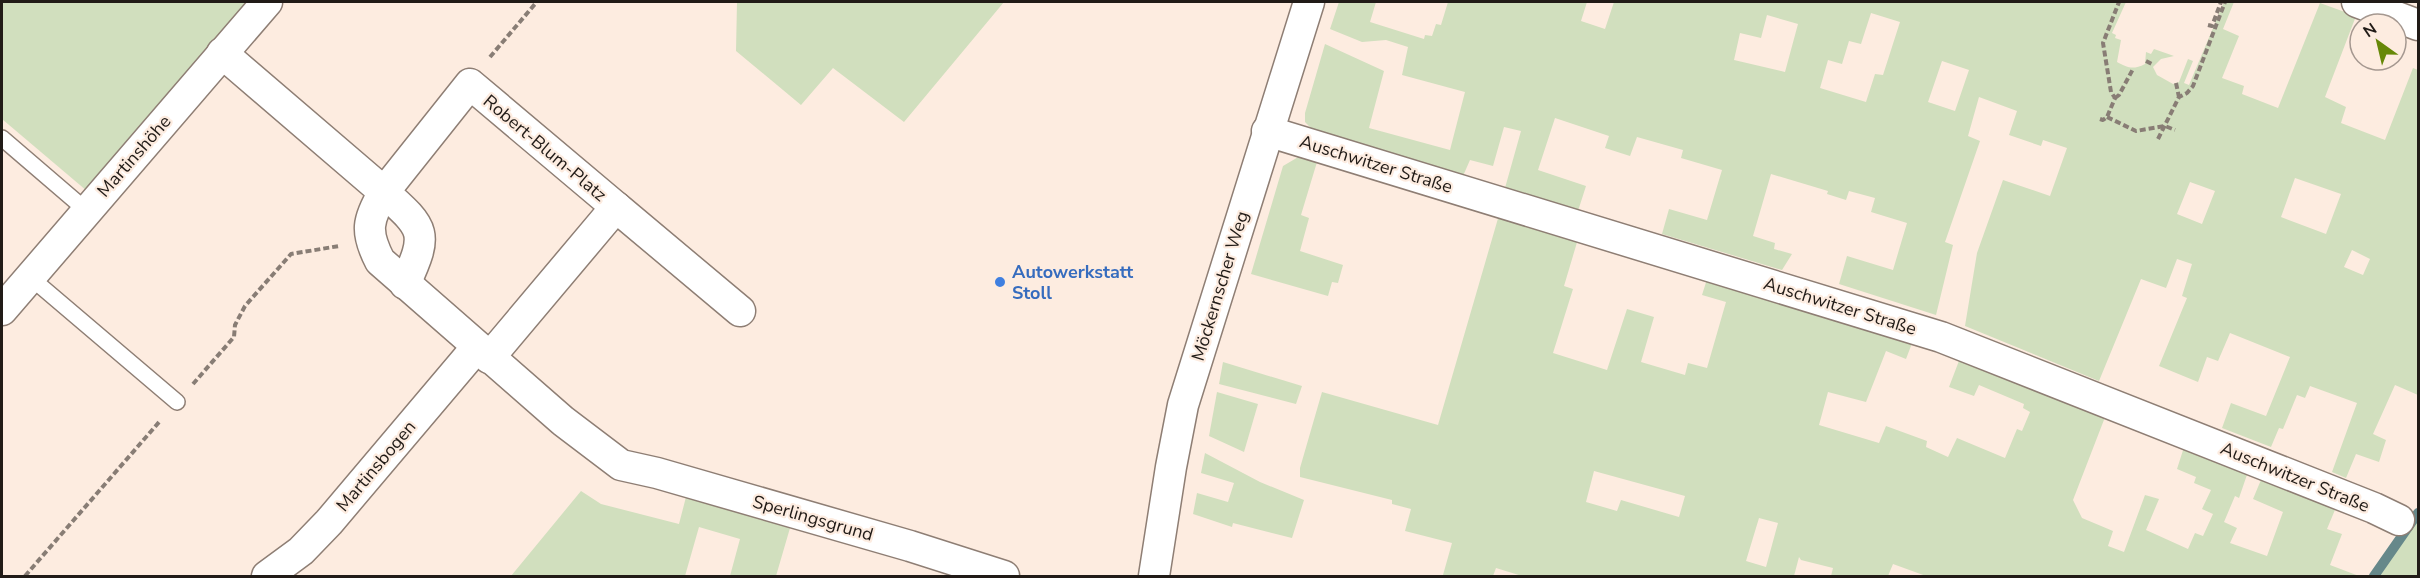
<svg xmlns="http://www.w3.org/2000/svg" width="2420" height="578" viewBox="0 0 2420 578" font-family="'Nunito Sans',sans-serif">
  <rect width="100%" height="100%" fill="#fdece0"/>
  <g fill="#d1dfbe" fill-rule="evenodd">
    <polygon points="2,2 250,2 87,191 2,119"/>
    <polygon points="737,2 1004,2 904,122 833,68 801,105 736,51"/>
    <path d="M 1339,2 L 1376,2 L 1370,22 L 1424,39 L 1425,35 L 1432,36 L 1436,24 L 1441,25 L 1448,2 L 1587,2 L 1581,21 L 1605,29 L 1614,2 L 2126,2 L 2112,33 L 2116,35 L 2115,38 L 2121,40 L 2117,62 C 2128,68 2133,70 2145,64 L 2146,52 L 2151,54 L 2154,49 L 2174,56 L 2161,59 L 2153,67 L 2157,75 L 2173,84 L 2179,82 L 2188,59 L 2193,61 L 2184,83 L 2189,85 L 2224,2 L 2234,2 L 2223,29 L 2239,36 L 2222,78 L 2244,86 L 2242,94 L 2278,108 L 2320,3 L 2356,16 L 2325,97 L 2346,107 L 2341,123 L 2385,140 L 2413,68 L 2418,70 L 2417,100 L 2418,101 L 2418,395 L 2395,385 L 2373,434 L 2386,440 L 2379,462 L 2356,454 L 2346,478 L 2332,472 L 2357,403 L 2310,386 L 2305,398 L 2297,395 L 2283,429 L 2279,428 L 2271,447 L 2222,428 L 2231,403 L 2266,416 L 2290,357 L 2230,333 L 2218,361 L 2207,357 L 2198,382 L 2159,366 L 2187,298 L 2182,296 L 2192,264 L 2177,259 L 2166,288 L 2141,279 L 2099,381 L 1965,326 L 1977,253 L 2003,180 L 2050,196 L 2067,148 L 2043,140 L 2041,146 L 2009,135 L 2017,111 L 1979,97 L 1968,136 L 1980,141 L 1945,242 L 1953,245 L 1936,315 L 1839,284 L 1847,256 L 1893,270 L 1907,223 L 1871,212 L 1875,198 L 1849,191 L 1846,200 L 1827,194 L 1828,191 L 1771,174 L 1753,236 L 1775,243 L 1774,249 L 1792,254 L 1782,270 L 1662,234 L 1669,209 L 1707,220 L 1722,170 L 1681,158 L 1683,150 L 1637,137 L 1630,156 L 1605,148 L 1609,136 L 1555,118 L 1538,170 L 1586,186 L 1578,211 L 1505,188 L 1521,131 L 1504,127 L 1493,166 L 1470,160 L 1463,176 L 1312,129 L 1305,122 L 1305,113 L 1325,44 L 1384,71 L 1369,128 L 1450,150 L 1465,92 L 1402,75 L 1408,47 L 1386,40 L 1362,42 L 1330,29 ZM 1871,13 L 1900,22 L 1883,75 L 1875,74 L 1866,102 L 1820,88 L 1828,60 L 1842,64 L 1849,41 L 1861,44 ZM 1767,15 L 1798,24 L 1785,72 L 1734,60 L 1740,33 L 1761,38 ZM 1942,61 L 1969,70 L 1955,111 L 1928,102 ZM 2295,178 L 2341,194 L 2326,234 L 2281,217 ZM 2190,182 L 2215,191 L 2202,224 L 2177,214 ZM 2352,250 L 2370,259 L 2363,275 L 2344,267 Z"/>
    <polygon points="1300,156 1317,162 1301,215 1309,218 1300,251 1343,265 1338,283 1332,282 1328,296 1251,274 1283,166"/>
    <path d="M 1499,215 L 1578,239 L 1564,286 L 1573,289 L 1553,353 L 1607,370 L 1627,309 L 1654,317 L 1641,362 L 1685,375 L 1688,363 L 1707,368 L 1726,302 L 1702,295 L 1708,276 L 1914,338 L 1906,359 L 1886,351 L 1866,402 L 1828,392 L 1819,425 L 1879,443 L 1886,426 L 1927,441 L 1926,447 L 1948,457 L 1957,438 L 2005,458 L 2017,429 L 2022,431 L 2030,412 L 2023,408 L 2024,404 L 1979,385 L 1974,396 L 1949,387 L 1962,353 L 2107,412 L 2073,500 L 2082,518 L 2113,531 L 2108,546 L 2124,552 L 2145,495 L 2159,499 L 2146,530 L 2188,549 L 2195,533 L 2203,536 L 2213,514 L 2202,509 L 2211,490 L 2194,483 L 2196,477 L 2177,469 L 2185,444 L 2249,469 L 2239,498 L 2235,496 L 2224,522 L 2237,528 L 2230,543 L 2267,556 L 2283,512 L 2253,499 L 2263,475 L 2337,505 L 2327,529 L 2342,534 L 2330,565 L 2359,576 L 1926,576 L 1893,564 L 1888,576 L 1831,576 L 1833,568 L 1801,560 L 1799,557 L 1794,576 L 1522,576 L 1496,568 L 1493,576 L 1449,576 L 1443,575 L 1452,543 L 1405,531 L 1411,509 L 1392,504 L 1392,500 L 1300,477 L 1300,468 L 1322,392 L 1438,425 ZM 1594,471 L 1685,496 L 1679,517 L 1621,500 L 1617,511 L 1586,502 ZM 1759,518 L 1778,523 L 1766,567 L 1746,561 Z"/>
    <polygon points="1223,362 1302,386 1296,404 1219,384"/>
    <polygon points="1217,392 1258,404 1244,452 1209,436"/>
    <polygon points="1205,453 1260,482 1304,500 1292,538 1233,523 1232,527 1193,514 1197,493 1228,502 1234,483 1201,473"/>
    <polygon points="581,491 601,504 679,524 686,497 790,528 776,576 730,576 740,539 699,527 685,576 511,576"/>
    <polygon points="2418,513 2418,576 2374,576"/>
  </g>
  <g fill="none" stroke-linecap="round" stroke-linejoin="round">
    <polyline stroke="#66888a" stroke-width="10" points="2374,576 2418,513"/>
    <defs>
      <g id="service">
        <polyline points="2,138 87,211"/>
        <polyline points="30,277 177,402"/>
      </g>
      <g id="minor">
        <polyline points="2357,2 2418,25"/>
        <path d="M 222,53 L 384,192 C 367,220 365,232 380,261 L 563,421 L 621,465 L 657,473 L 910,546 L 1004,576"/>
        <polyline points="1267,131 1941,337 2374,508 2399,520"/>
        <polyline points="616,207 740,311"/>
        <path d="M 405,284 C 429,232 425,229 384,192 L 470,84 L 616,207 L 489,358"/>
        <polyline points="2,310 267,2"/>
        <polyline points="267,576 301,551 329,522 477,347"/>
        <polyline points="1154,576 1171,467 1183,405 1309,2"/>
      </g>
    </defs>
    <use href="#service" stroke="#8e7e74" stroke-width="18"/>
    <use href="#minor" stroke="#8e7e74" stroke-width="33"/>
    <g stroke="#887d75" stroke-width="4" stroke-dasharray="6 3" stroke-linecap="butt">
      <polyline points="2208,25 2212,26 2221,2"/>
      <polyline points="490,57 535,4"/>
      <polyline points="2146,61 2154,65"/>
      <polyline points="2176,83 2179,97"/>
      <polyline points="2115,98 2119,95 2133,69"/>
      <polyline points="2107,117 2136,131 2165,126 2175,130"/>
      <polyline points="2100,119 2103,120 2107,117 2115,98 2111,92 2103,43 2119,2"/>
      <polyline points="2158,139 2179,97 2187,93 2193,86 2225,2"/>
      <polyline points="193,384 234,337 235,325 245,306 291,254 339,246"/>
      <polyline points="25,576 160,421"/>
    </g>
    <use href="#service" stroke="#fff" stroke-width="15"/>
    <use href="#minor" stroke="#fff" stroke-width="30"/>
  </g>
  <circle fill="#3f7fe0" stroke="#fdece0" stroke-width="2" cx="1000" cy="282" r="6"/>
  <g text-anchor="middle" stroke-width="4.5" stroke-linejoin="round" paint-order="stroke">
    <g font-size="18" fill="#211b17" stroke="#fdece0">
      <text transform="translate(545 148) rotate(40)" y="6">Robert-Blum-Platz</text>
      <text transform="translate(134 156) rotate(-49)" y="6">Martinshöhe</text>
      <text transform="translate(1376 164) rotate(17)" y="6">Auschwitzer Straße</text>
      <text transform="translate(1220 286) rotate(-73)" y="6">Möckernscher Weg</text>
      <text transform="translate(1840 306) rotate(17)" y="6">Auschwitzer Straße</text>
      <text transform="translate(376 466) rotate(-50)" y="6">Martinsbogen</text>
      <text transform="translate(2295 477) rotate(22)" y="6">Auschwitzer Straße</text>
      <text transform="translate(813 518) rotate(16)" y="6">Sperlingsgrund</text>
    </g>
    <g font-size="18" font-weight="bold" fill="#366cbe" stroke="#fdece0" text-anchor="start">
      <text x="1012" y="278">Autowerkstatt<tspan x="1012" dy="21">Stoll</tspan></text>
    </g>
  </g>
  <rect width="2420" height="578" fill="none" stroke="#211b17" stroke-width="6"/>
  <g transform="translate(2378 42) rotate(326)"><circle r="28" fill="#fdece0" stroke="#a59890" stroke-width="1.5"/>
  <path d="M0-4.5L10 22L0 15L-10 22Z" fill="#678808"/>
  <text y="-9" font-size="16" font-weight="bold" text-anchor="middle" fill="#211b17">N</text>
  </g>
</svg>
